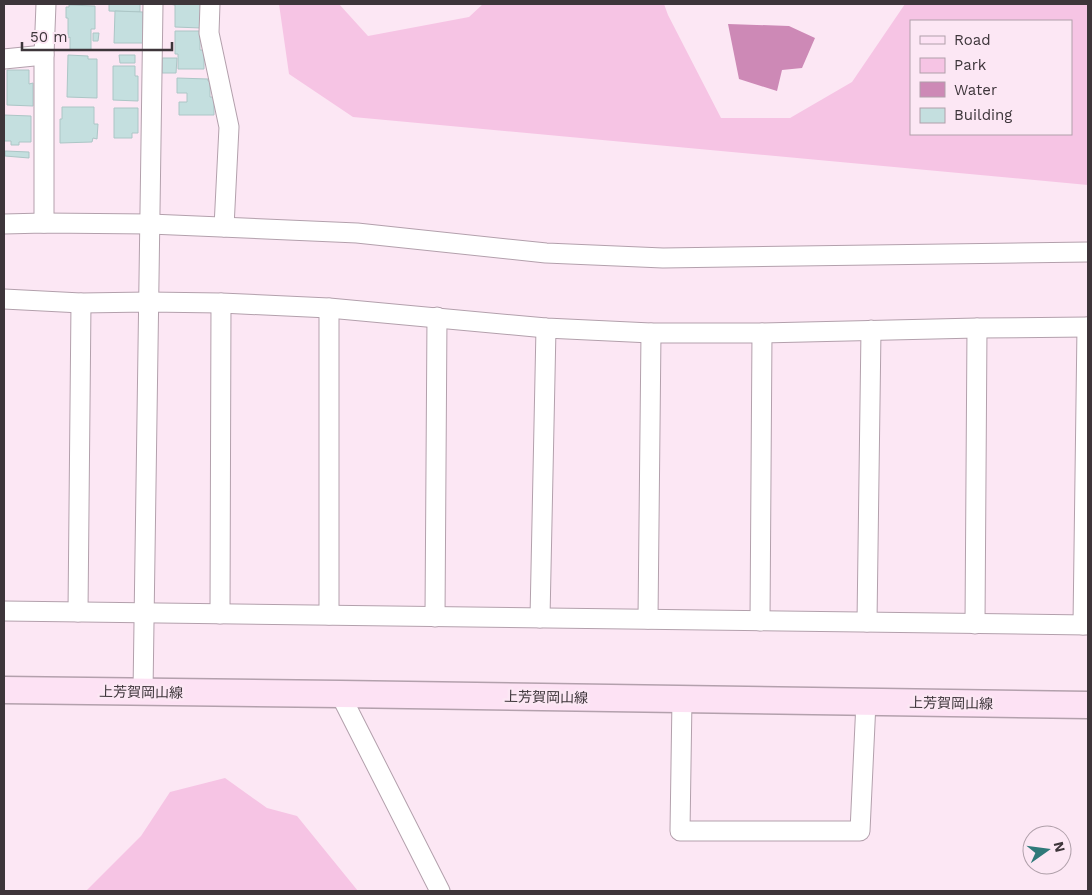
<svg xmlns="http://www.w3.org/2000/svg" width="1092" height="895" viewBox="0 0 1092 895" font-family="'Work Sans','Noto Sans JP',sans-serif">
  <rect width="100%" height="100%" fill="#fce7f4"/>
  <g fill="#f6c4e4" fill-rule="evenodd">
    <path d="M 279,4 L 339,4 L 368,36 L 469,17 L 483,4 L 664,4 L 668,15 L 721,118 L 790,118 L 852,82 L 905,4 L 1088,4 L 1088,185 L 353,117 L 289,74 ZM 911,21 L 1071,21 L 1071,134 L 911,134 Z"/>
    <polygon points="225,778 267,808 297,816 358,891 86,891 141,836 170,792"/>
  </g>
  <polygon fill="#cd89b6" points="728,24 789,26 815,38 802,68 782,70 777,91 739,79"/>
  <g fill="#c4dfdf" stroke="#acc6c6">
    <polygon points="109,4 140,4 140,12 109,11"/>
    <polygon points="169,4 203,4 201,28 175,27 175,5"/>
    <polygon points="69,5 95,6 95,29 91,29 91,50 70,50 70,37 68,38 68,18 66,18 66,7 69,7"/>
    <polygon points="115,11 143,12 143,43 114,43"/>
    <polygon points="175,31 200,31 200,50 204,50 204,69 178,69 178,54 175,54"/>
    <polygon points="93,33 99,33 98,41 93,41"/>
    <polygon points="68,55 88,56 88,59 97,59 97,98 67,97"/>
    <polygon points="119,55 135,55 135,63 120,63"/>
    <polygon points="162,58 177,58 176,73 162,73"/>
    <polygon points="113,66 135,66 135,76 138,76 138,101 113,100"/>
    <polygon points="7,70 29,70 29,84 33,83 33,106 7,105"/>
    <polygon points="177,78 208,79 208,81 210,81 210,97 214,97 214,115 179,115 179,102 187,102 187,93 177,93"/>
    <polygon points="62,107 94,107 94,124 98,124 97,139 93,138 92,142 60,143 60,119 62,119"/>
    <polygon points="114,108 138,108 138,133 132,133 132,138 114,138"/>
    <polygon points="4,115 31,116 31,142 19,142 19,145 11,145 11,141 4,141"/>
    <polygon points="5,151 29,152 29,158 5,156"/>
  </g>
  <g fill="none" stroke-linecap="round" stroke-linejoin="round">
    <defs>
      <g id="minor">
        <polyline points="210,4 209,33 229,127 224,227"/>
        <polyline points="4,59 44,55"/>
        <polyline points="44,223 44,55 46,4"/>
        <polyline points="4,224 44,223 150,224 357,233 546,253 663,258 1088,252"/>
        <polyline points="4,299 81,303 148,302 221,303 329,308 546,328 651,333 762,333 977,328 1088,327"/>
        <polyline points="329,308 329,615"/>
        <polyline points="4,611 1088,625"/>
        <polyline points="78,612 81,303"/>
        <polyline points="220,614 221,303"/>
        <polyline points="435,617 437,317"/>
        <polyline points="540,618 546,328"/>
        <polyline points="648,619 651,333"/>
        <polyline points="760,621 762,333"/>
        <polyline points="867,622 871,330"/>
        <polyline points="975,624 977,328"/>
        <polyline points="1083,625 1087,327"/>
        <polyline points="143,692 153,4"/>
        <polyline points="340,694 440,891"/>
        <polyline points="682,699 680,831 860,831 866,702"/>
      </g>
      <polyline id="secondary" points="4,690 340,694 1088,705"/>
    </defs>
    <use href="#minor" stroke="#b3a0ac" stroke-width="21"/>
    <use href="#secondary" stroke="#b3a0ac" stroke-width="29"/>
    <use href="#minor" stroke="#fff" stroke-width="19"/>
    <use href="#secondary" stroke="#fde2f4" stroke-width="26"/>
  </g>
  <g text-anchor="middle" stroke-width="5" stroke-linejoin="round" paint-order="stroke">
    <g font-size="14" fill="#3d353a" stroke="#fce7f4">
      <text transform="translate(141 692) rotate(1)" y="5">上芳賀岡山線</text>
      <text transform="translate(546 697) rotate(1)" y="5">上芳賀岡山線</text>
      <text transform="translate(951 703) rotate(1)" y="5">上芳賀岡山線</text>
    </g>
  </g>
  <rect width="1092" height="895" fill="none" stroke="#3d353a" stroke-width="10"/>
  <rect x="910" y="20" width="162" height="115" fill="#fce7f4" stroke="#b0a0aa"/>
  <rect x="920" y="36" width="25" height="8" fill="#fde2f4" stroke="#b0a0aa"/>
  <text x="954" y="45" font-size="15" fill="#3d353a">Road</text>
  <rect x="920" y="58" width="25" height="15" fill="#f6c4e4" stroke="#b0a0aa"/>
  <text x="954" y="70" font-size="15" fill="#3d353a">Park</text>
  <rect x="920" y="82" width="25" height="15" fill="#cd89b6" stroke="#b0a0aa"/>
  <text x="954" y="95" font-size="15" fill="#3d353a">Water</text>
  <rect x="920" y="108" width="25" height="15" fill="#c4dfdf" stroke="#b0a0aa"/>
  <text x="954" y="120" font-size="15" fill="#3d353a">Building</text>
  <g transform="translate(1047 850) rotate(76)"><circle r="24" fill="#fce7f4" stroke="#b0a0aa"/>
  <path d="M0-4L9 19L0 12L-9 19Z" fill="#2f7979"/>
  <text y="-8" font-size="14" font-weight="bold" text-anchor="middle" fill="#3d353a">N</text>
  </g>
  <path d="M22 42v8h150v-8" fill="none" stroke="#3d353a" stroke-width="2.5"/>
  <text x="30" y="42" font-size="15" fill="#3d353a" stroke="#fce7f4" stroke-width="4" paint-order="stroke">50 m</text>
</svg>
